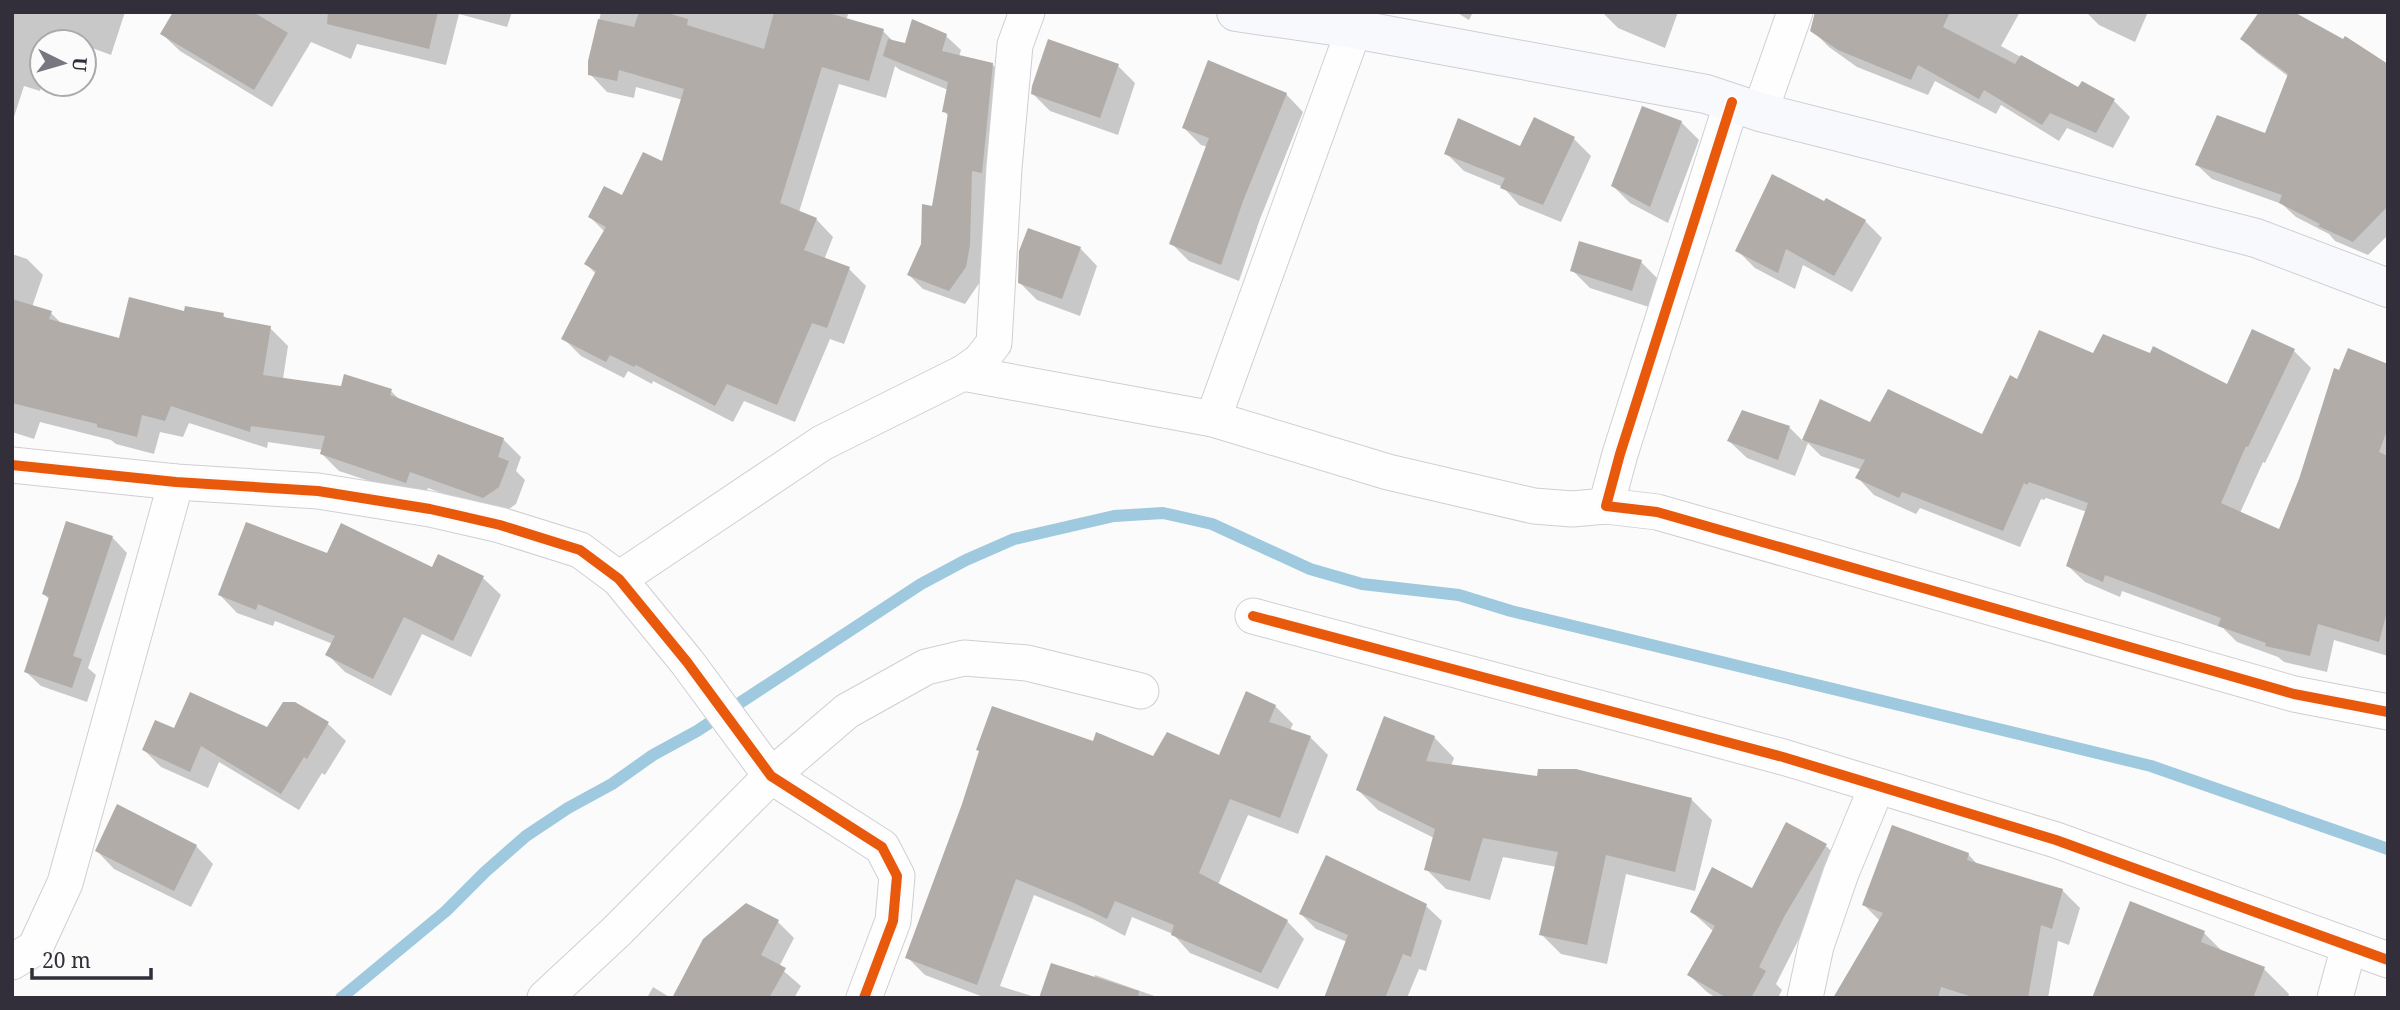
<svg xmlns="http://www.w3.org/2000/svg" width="2400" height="1010" viewBox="0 0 2400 1010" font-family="'Noto Serif',serif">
  <rect width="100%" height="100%" fill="#fbfbfb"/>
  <g fill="#0003">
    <polygon points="12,12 125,12 111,55 84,45 84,42 74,42 59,37 57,42 42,42 42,84 40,91 24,86 12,123"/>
    <polygon points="175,12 512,12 507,27 459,14 446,65 357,44 351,59 311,42 272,107 180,51 162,34"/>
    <polygon points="601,12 849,12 846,20 883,31 894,42 906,45 946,36 961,50 959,57 992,64 1007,79 980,282 965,304 923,289 909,275 923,244 934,208 949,117 944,111 948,90 900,70 895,66 886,98 839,84 799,212 816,219 833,237 824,260 849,269 866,286 844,344 830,339 795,422 744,401 733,422 653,381 652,384 628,371 624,378 581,356 563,338 596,274 586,264 605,232 590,217 623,197 663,163 683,100 636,87 634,98 607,92 590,74 590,62"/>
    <polygon points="1456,12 1473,12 1469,20"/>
    <polygon points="1602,12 1678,12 1665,48 1618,28"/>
    <polygon points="1816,12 2020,12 2001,46 2079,89 2114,101 2130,117 2113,148 2067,128 2059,141 2001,105 1996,114 1935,81 1928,95 1857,67 1829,47 1812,30"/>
    <polygon points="2086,12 2148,12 2135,42 2099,25"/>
    <polygon points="2242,39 2388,122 2388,235 2368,255 2335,241 2329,234 2296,217 2282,204 2212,179 2197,165 2267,135 2289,77 2257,53"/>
    <polygon points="1118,66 1135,83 1118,135 1050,111 1033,94"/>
    <polygon points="1286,94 1303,112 1260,219 1239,281 1189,261 1171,243 1208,147 1201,145 1184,128"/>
    <polygon points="1681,122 1699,140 1668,223 1630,203 1613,186"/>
    <polygon points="1573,138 1591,156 1561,222 1519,205 1503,187 1464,171 1446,153 1521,149"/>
    <polygon points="1865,221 1882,238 1852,292 1803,265 1795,289 1755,268 1737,250"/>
    <polygon points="1080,248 1097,266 1080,316 1037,300 1019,282"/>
    <polygon points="12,254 27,259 43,275 32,307 51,313 63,325 120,341 185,313 223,315 228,320 270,328 288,346 283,379 342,388 391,391 401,401 503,439 521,457 516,471 525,480 516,504 501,515 428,488 424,499 339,471 322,454 323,450 268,442 267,448 189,423 183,437 160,432 154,454 116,444 111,440 40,422 34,439 12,432"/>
    <polygon points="1641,262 1658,279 1649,307 1590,288 1572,270"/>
    <polygon points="2253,332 2294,351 2311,368 2265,463 2263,462 2240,513 2280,531 2340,372 2388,366 2388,656 2334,640 2327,672 2284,662 2278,657 2237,642 2223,628 2122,591 2120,597 2085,582 2068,566 2087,512 2046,498 2044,500 2041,499 2020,547 1920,508 1916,514 1874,495 1858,478 1862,470 1821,456 1808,443 1795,476 1747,458 1729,441 1743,412 1790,428 1803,441 1821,401 1871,424 1983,436 2018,381 2094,356 2228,386"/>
    <polygon points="67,523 113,538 127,553 88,668 96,675 87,702 41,686 26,672 50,600 44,594"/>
    <polygon points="327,556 483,578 501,595 471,657 422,634 391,696 345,672 327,654 333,644 275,621 273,626 237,613 220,595"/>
    <polygon points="295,703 328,724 346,741 325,775 322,773 299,810 219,762 208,788 161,767 144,750 175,730 268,729"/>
    <polygon points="1275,706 1293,724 1290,730 1310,737 1328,755 1298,834 1248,815 1218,885 1287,921 1304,939 1278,989 1190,953 1173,934 1132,917 1125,936 1093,919 1034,895 1000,986 1038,998 986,998 925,975 907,957 1094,743 1153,758 1220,757"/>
    <polygon points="1434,737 1454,758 1451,766 1692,800 1712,820 1695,891 1626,874 1607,964 1561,954 1541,934 1557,867 1503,857 1490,900 1446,889 1426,869 1434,838 1378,810 1358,790"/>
    <polygon points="196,846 213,864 191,907 114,869 97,851"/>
    <polygon points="1826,846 1843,863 1801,935 1776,984 1782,990 1778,998 1716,998 1707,992 1689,975 1714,932 1692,912 1753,890"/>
    <polygon points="1968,854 1979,866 2062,890 2080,908 2069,945 2058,941 2048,998 1835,998 1880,921 1864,905"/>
    <polygon points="747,905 778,922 794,938 779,967 801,986 794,998 674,998"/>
    <polygon points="1426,906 1442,921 1426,971 1419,969 1407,998 1387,998 1354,982 1347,942 1316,929 1301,914"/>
    <polygon points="2204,933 2224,953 2264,969 2289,994 2288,998 2094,998"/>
    <polygon points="1095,975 1160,998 1041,998 1094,978"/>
    <polygon points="653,987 671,998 647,998"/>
  </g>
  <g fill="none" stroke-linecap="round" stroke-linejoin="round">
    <polyline stroke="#9ec9de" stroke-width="12" points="341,998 446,911 485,872 526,836 568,808 612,784 653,755 697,731 921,584 966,560 1014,539 1114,516 1163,513 1212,524 1310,569 1362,584 1459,595 1511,611 2151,766 2388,849"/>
  </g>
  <g fill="#b1aca8">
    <polygon points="173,12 253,12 288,33 254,90 160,34"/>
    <polygon points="328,12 438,12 429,49 327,24"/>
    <polygon points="639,12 664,12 688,19 687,25 764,49 774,12 825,12 884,29 869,81 822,67 780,203 817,218 804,250 850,267 827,328 812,323 777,405 727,384 715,406 636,365 634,367 610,355 606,362 561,339 596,271 584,264 606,227 588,217 604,186 622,195 643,152 662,161 684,89 619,70 617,81 588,75 588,61 598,19 634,27"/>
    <polygon points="1815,12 1950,12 1943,27 2015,64 2021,55 2078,87 2082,81 2115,99 2096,133 2050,113 2042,125 1984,90 1979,99 1918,65 1911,80 1838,50 1810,31"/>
    <polygon points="2259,12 2294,12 2343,39 2345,36 2388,64 2388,206 2353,242 2318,226 2320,224 2279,203 2282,195 2195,165 2217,115 2265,133 2288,74 2240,39"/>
    <polygon points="912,19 947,34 942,51 993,63 982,173 972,171 970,245 966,267 949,291 907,275 921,244 922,204 932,206 948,113 942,112 948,82 883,56 888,39 905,43"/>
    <polygon points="1048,39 1119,64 1100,118 1031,94 1032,86"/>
    <polygon points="1208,60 1287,93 1243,201 1221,265 1169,244 1209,138 1182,128"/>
    <polygon points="1642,106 1682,121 1650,207 1611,186"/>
    <polygon points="1534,117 1575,137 1543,205 1500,188 1505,178 1444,154 1458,118 1520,146"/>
    <polygon points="1772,174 1824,201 1826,198 1866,220 1834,276 1786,249 1778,273 1735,251"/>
    <polygon points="1028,228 1081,247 1062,299 1018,283 1019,251"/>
    <polygon points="1579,241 1642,260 1632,291 1570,271"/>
    <polygon points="129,297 184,311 185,306 224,313 223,317 271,326 263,375 341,386 344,374 392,389 390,395 504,438 498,457 509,461 499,487 483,498 410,472 406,483 320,454 325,436 251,426 250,432 171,406 165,421 142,415 137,437 97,427 97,424 12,403 12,299 52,311 49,319 119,338"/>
    <polygon points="2252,329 2295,349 2248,447 2246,446 2221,503 2279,529 2299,479 2334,368 2339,370 2348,348 2388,364 2388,428 2379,452 2388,456 2388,608 2379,642 2318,624 2310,656 2265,646 2266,643 2218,626 2221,618 2105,575 2103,582 2066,566 2088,503 2029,482 2027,485 2024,483 2003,531 1902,492 1899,498 1855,478 1865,460 1802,440 1820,399 1870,422 1888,389 1982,434 2010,375 2017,379 2039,330 2093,353 2103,334 2150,353 2153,346 2227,384"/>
    <polygon points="1742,410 1790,426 1778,460 1727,441"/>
    <polygon points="66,521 113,536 73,656 82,659 72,688 24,672 49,597 42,594"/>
    <polygon points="246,522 327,553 341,523 432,567 438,554 484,576 453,641 404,617 373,679 325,655 335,636 258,604 256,610 218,595"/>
    <polygon points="1246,691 1276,705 1269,722 1311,736 1280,818 1230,799 1199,873 1288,920 1261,973 1171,935 1174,925 1115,901 1107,919 1074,903 1016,879 977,985 905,958 962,804 979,751 976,750 992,706 1093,741 1096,732 1153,756 1167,732 1219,755"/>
    <polygon points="190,692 267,727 283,702 295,702 329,722 307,759 304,757 281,794 201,746 190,772 142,750 155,720 174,728"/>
    <polygon points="1384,716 1435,736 1426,761 1537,776 1538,769 1576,769 1692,798 1675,872 1606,855 1587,945 1539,935 1558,852 1483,838 1470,881 1424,870 1435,829 1356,790"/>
    <polygon points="117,804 197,845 174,891 95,851"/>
    <polygon points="1786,822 1827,844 1784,917 1759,967 1766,971 1751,998 1727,998 1687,975 1715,926 1690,912 1712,867 1752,888"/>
    <polygon points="1892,825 1969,853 1967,860 2063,889 2052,929 2041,925 2028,998 1976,998 1941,987 1938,998 1833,998 1883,913 1862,905"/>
    <polygon points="1326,855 1427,904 1411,957 1403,954 1385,998 1324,998 1348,935 1299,914"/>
    <polygon points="2130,901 2205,931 2201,942 2265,967 2253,998 2092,998"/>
    <polygon points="746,903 779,920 761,955 786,968 769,998 672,998 703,939"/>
    <polygon points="1051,963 1139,991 1138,998 1039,998"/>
  </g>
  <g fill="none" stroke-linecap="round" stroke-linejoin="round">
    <defs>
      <g id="minor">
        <polyline points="1732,102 1620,454 1606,506 1657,512 2294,694 2388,712"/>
        <polyline points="1760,112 1795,12"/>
        <polyline points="963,373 1213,419 1388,472 1534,506 1572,509 1606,506"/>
        <polyline points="1213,419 1354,29"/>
        <polyline points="12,465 176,482 318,491 430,509 500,525 580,550 619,579 687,662 771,776 882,847 897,876 893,921 864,998"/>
        <polyline points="619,579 822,443 963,373 980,361 994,343 1004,168 1015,45 1027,12"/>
        <polyline points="1253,616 1783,757 2056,840 2388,960"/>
        <polyline points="12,962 35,948 65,883 176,482"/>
        <polyline points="545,998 617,931 771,776 847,711 926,667 964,658 1027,663 1141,691"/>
        <polyline points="1805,998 1816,946 1841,873 1877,786"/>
        <polyline points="2335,998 2349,946"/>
      </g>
      <polyline id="secondary" points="1236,12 1354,29 1706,94 1760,112 2256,238 2388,288"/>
    </defs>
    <use href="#minor" stroke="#d0ced4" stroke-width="37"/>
    <use href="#secondary" stroke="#d0ced4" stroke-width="40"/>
    <use href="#minor" stroke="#fefefe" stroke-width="35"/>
    <use href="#secondary" stroke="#f8f9fc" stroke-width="38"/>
    <defs>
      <g id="cycleway">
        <polyline points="1732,102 1620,454 1606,506 1657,512 2294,694 2388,712"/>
        <polyline points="12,465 176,482 318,491 430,509 500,525 580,550 619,579 687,662 771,776 882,847 897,876 893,921 864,998"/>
        <polyline points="1253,616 1783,757 2056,840 2388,960"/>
      </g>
    </defs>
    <use href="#cycleway" stroke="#fbfbfb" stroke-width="15"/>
    <use href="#cycleway" stroke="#e8590c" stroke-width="10"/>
  </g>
  <rect width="2400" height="1010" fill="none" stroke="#322e3a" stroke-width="28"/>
  <g transform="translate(63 63) rotate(95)"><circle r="33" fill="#fbfbfb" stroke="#aba9ae" stroke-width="2"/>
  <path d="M0-5L12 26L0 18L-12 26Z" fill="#78767e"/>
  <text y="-10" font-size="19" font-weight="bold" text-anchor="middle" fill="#322e3a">U</text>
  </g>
  <path d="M32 968v10h119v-10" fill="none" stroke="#322e3a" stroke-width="3.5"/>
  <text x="42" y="968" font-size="21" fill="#322e3a" stroke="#fbfbfb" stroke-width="5" paint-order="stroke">20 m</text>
</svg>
